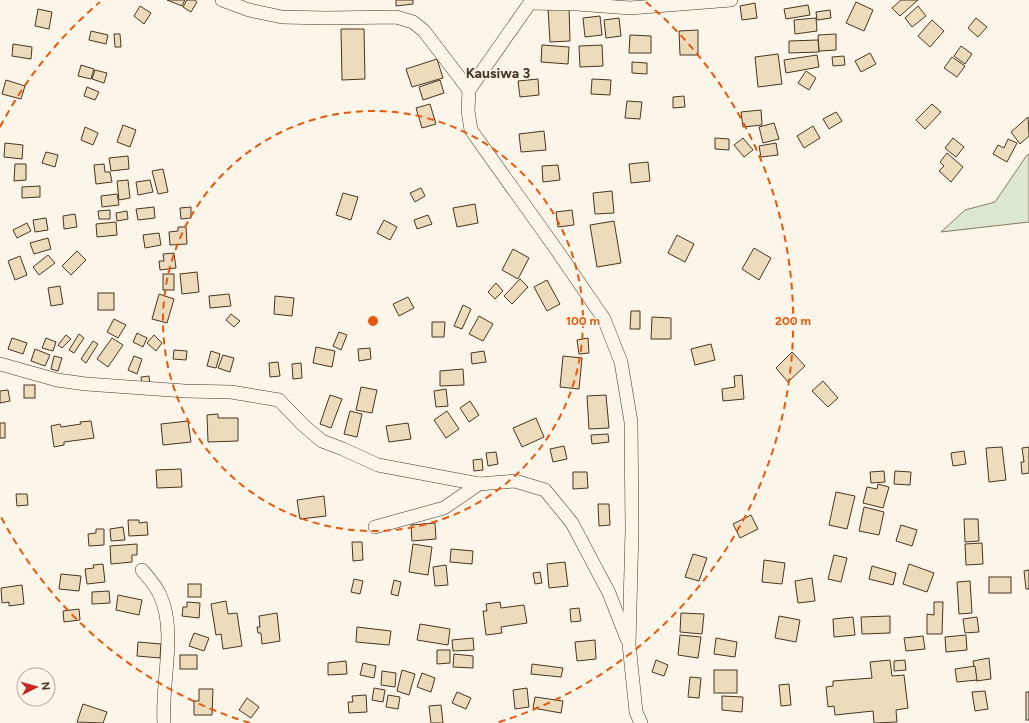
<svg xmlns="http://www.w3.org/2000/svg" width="1029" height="723" viewBox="0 0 1029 723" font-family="Figtree,sans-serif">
  <rect width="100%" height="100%" fill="#fbf6e9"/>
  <polygon fill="#dce7d0" stroke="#887966" points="1029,154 1029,222 941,232 965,210 995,202 1027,155"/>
  <g fill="#ecdcbc" stroke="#4a3520">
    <polygon points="167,0 185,0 182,6"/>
    <polygon points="187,0 194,0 197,2 191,12 183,7"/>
    <polygon points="396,0 413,0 413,4 396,6"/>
    <polygon points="901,0 918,0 900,16 892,8"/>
    <polygon points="856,2 873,10 864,31 846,23"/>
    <polygon points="755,3 757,18 742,20 740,6"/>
    <polygon points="808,5 810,15 786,19 784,9"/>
    <polygon points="140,6 151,13 144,24 134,16"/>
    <polygon points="918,6 926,16 912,27 905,18"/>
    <polygon points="569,8 570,41 550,42 548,9"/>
    <polygon points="38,9 52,12 49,29 35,26"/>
    <polygon points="830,10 831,18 817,20 816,12"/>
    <polygon points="600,16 602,35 585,37 583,18"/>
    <polygon points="619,18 621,36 606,38 604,20"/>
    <polygon points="816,18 817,31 795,34 794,20"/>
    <polygon points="976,18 987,27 978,37 968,28"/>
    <polygon points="932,20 944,31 930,47 918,36"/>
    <polygon points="341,29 364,29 365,79 342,80"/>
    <polygon points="698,30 698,55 680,55 679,31"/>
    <polygon points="91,31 108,35 106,44 89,40"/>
    <polygon points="114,34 120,34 121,47 115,47"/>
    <polygon points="836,34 836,50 819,51 818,35"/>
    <polygon points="630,35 651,36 651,53 629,53"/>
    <polygon points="818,40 819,52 789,53 789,41"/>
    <polygon points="13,44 32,47 31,59 12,56"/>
    <polygon points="542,45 569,47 568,64 541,62"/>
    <polygon points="602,45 603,66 580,67 579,46"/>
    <polygon points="961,46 972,54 965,64 954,56"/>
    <polygon points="870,53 876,64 861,72 855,61"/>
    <polygon points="778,54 782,84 758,87 755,57"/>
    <polygon points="817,55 819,67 786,73 784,60"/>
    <polygon points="844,56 845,65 833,66 832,57"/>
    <polygon points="952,57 965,66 957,77 944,68"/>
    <polygon points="437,59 443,78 412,87 406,69"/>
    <polygon points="632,62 647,63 647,74 632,73"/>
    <polygon points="81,65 94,69 91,79 78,76"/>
    <polygon points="95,70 107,73 104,83 92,79"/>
    <polygon points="806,71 816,78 809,90 798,83"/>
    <polygon points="538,79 539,95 520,97 518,81"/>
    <polygon points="592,79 611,80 610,95 591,94"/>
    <polygon points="6,80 25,86 21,99 2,94"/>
    <polygon points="440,80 444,93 423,100 419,87"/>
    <polygon points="87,87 99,92 95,100 84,96"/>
    <polygon points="684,96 685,107 673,108 673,97"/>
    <polygon points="627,101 642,102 640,119 625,118"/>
    <polygon points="430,104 436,124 422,128 416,108"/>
    <polygon points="932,104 941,112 925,129 916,120"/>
    <polygon points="761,110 762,125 743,127 741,112"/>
    <polygon points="836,112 842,121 829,129 823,119"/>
    <polygon points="1028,117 1029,136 1020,144 1011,132"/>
    <polygon points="774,123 779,139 763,143 759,127"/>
    <polygon points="123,125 136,130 130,147 117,142"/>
    <polygon points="813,126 820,138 804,148 797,136"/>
    <polygon points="85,127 98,133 93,145 81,140"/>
    <polygon points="544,131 546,150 521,152 519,134"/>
    <polygon points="715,138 729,139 729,150 715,149"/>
    <polygon points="743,138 753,150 744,157 734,145"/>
    <polygon points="953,138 964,147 956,157 945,148"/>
    <polygon points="1008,139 1017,143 1007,162 993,154 998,145 1004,148"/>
    <polygon points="5,143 23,145 22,159 4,157"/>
    <polygon points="776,143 778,155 761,157 759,146"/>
    <polygon points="46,152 58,155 55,167 42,163"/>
    <polygon points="947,153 963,167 951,182 939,171 944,166 940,162"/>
    <polygon points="128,156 129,169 111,171 109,158"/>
    <polygon points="648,162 650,181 631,183 629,164"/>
    <polygon points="15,164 26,164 26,180 14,181"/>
    <polygon points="104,164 105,172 110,172 112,182 96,184 94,165"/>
    <polygon points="558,165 560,180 543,182 542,166"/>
    <polygon points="163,169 168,192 158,194 152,171"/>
    <polygon points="128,180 130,198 119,200 117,181"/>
    <polygon points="150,180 153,192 138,195 136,182"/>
    <polygon points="40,186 40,197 22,198 22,187"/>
    <polygon points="421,188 425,196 415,202 410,193"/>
    <polygon points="612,191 614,213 595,214 593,193"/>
    <polygon points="343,193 358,197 351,220 336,215"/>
    <polygon points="117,194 119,205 102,207 101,196"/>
    <polygon points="475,204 478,223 457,227 453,208"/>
    <polygon points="154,207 155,218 138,220 136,209"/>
    <polygon points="191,207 191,218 181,219 180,208"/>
    <polygon points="110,210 110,219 99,219 98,211"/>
    <polygon points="572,210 574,225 558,227 556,212"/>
    <polygon points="127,211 128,219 117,221 116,213"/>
    <polygon points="75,214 77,227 64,229 63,216"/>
    <polygon points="428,215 432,224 417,229 414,220"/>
    <polygon points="46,218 48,230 35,232 33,220"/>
    <polygon points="384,220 397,227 390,240 377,233"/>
    <polygon points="614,221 621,263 597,267 590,225"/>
    <polygon points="116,222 117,235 97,237 96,224"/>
    <polygon points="27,223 31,231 17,238 13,230"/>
    <polygon points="178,227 186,227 187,244 170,245 169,232 178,231"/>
    <polygon points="159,233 161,245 145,248 143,235"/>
    <polygon points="677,235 694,244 685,262 668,253"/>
    <polygon points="48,238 51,249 34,254 30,243"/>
    <polygon points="754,248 771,258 759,280 742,269"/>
    <polygon points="513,249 529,258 518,279 502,270"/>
    <polygon points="77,251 86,260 71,275 62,266"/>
    <polygon points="174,253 176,268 160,270 159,261 164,261 163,254"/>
    <polygon points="48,255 55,263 39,275 33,267"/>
    <polygon points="20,256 27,275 15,280 8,261"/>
    <polygon points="197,272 199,292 182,294 180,274"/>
    <rect x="163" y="274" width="11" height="16"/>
    <polygon points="520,279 528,287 512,304 504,296"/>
    <polygon points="547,280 560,304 547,311 534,287"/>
    <polygon points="496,283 503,291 495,299 488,292"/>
    <polygon points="60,286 63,304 51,306 48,288"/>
    <rect x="98" y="293" width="16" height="17"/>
    <polygon points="159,294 174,299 167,323 152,319"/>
    <polygon points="229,294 231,306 210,308 209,296"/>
    <polygon points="275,296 294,298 292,316 274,314"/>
    <polygon points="408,297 414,308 399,316 393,304"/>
    <polygon points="463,305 471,309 462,329 454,326"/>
    <polygon points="631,311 640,311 640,329 630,329"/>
    <polygon points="231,314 240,321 234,327 226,320"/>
    <polygon points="479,316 493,324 483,341 469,334"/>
    <polygon points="652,317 671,318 671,339 651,339"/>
    <polygon points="114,319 126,325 118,338 107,332"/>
    <polygon points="432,322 445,322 444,337 432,337"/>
    <polygon points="339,332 347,335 341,350 333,346"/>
    <polygon points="137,333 147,338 143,347 133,342"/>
    <polygon points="79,334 84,338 74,353 69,350"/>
    <polygon points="66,335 71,339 62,348 58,345"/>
    <polygon points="154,335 162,343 156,351 147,343"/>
    <polygon points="12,338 27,343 23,354 8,349"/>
    <polygon points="46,338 56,342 53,351 42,348"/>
    <polygon points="112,338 123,345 108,367 97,359"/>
    <polygon points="588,338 589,353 579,354 577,340"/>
    <polygon points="93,341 98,344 86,363 81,359"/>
    <polygon points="711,344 715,360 695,365 691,349"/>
    <polygon points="316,347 335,351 332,367 313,363"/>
    <polygon points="370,348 371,359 359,361 358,349"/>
    <polygon points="35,349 50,355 45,366 31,361"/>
    <polygon points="174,350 187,351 186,360 173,359"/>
    <polygon points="211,351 220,354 216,368 207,366"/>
    <polygon points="484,351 486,362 472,364 471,353"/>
    <polygon points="792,352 805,366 788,382 776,368"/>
    <polygon points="223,355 234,358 230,372 218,368"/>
    <polygon points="54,356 62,358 58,371 51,369"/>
    <polygon points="134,356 142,359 137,374 128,370"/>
    <polygon points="563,356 582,358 579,389 560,387"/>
    <polygon points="278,362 280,376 270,377 269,363"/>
    <polygon points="301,363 302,378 293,379 292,364"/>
    <polygon points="463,369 464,385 440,386 440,371"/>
    <polygon points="742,375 744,399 723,401 722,389 735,387 734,376"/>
    <polygon points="149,376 150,384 142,385 141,377"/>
    <polygon points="823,381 838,398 828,407 812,391"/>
    <rect x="24" y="385" width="11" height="13"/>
    <polygon points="361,387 377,390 372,413 356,410"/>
    <polygon points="446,389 448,406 436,407 434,391"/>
    <polygon points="8,390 10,401 0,403 0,391"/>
    <polygon points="330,395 342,399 331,428 320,424"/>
    <polygon points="606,395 609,428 589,429 587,396"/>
    <polygon points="470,401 479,415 469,422 460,408"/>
    <polygon points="350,411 362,414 357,437 344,434"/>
    <polygon points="447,411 459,429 446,438 434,420"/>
    <polygon points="218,414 218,418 238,418 238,441 208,442 207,415"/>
    <polygon points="536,418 544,437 522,447 513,428"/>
    <polygon points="91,421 94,438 64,442 64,445 54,447 51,426 60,424 61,427 81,424 80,422"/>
    <polygon points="188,421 191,442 163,445 161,424"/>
    <rect x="0" y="423" width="5" height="15"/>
    <polygon points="408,423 411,439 389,442 386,426"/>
    <polygon points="608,434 609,442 592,444 591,435"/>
    <polygon points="564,446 567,459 553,462 550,449"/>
    <polygon points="1002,447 1006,480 989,482 986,448"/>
    <polygon points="1029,447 1029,473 1022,474 1021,462 1024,462 1022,448"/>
    <polygon points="964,451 966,464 953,466 951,453"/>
    <polygon points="496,452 498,464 488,466 486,453"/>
    <polygon points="482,459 483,470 474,471 473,460"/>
    <polygon points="181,469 182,487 157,488 156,470"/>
    <polygon points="884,471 885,482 871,483 870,472"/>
    <polygon points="895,471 911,472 910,485 894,484"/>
    <polygon points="573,472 587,472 588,488 573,489"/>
    <polygon points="878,484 889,487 883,508 863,503 867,487 877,489"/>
    <polygon points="836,492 855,496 847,529 829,525"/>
    <polygon points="16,494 27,494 28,505 17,506"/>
    <polygon points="324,496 326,516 300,519 297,500"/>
    <polygon points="598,504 609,504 610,525 599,526"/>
    <polygon points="864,507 884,512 879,535 859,531"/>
    <polygon points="751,515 758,529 740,538 733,524"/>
    <polygon points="964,519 978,519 979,541 965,542"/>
    <polygon points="128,520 139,520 139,523 147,522 148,535 129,536"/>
    <polygon points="435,523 436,539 412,541 411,525"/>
    <polygon points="901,525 917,530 912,546 896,541"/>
    <polygon points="123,527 125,540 111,541 110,529"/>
    <polygon points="96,529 104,529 104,545 89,546 88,534 96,533"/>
    <polygon points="352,542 362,542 363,560 353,561"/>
    <polygon points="982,543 983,564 966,565 965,544"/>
    <polygon points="137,544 137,555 132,555 132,562 111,564 110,546"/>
    <polygon points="413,544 432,547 428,575 409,572"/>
    <polygon points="451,549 473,551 472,564 450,562"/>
    <polygon points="693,554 707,558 699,581 685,577"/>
    <polygon points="834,555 847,558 841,582 828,579"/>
    <polygon points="764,560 785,563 782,584 762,582"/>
    <polygon points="565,562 568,586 549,588 547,564"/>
    <polygon points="103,564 105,582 87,584 85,569 94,568 93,565"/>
    <polygon points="909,564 934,573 927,592 903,584"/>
    <polygon points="446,565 448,585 435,586 433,567"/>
    <polygon points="872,566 896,573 893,585 869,579"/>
    <polygon points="1029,570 1029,589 1026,589 1024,571"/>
    <polygon points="540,572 542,583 535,584 533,573"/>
    <polygon points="61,574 81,576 79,591 59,589"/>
    <rect x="989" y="577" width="22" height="16"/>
    <polygon points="812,578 815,601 798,603 795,581"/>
    <polygon points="354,579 363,581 360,594 351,592"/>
    <polygon points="394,580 401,582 398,596 391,594"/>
    <polygon points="970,581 972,613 959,614 957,582"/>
    <rect x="188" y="584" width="13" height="13"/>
    <polygon points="22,585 24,604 9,606 9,602 2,603 1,588"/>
    <polygon points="109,591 110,603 92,604 92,592"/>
    <polygon points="118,595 142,600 139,615 116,610"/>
    <polygon points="226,601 228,614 237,613 242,646 223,649 221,634 216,635 211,604"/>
    <polygon points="187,602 200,603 199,618 182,616 183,607 187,607"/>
    <polygon points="500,602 501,608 524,605 527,623 501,627 502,633 486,635 483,611 487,611 486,604"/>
    <polygon points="934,602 943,602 942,634 927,634 927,614 934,615"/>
    <polygon points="579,608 581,621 571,622 570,609"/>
    <polygon points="79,609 80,620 64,622 63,611"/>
    <polygon points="277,613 280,641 262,644 261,633 258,633 257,627 260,627 259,616"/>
    <polygon points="681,613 704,614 702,634 680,632"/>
    <polygon points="779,616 800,620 796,642 775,638"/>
    <polygon points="890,616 890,633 862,634 861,617"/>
    <polygon points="853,617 855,635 834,637 833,619"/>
    <polygon points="977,617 979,632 965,633 963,619"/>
    <polygon points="420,624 450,629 448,645 417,640"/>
    <polygon points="357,627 391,631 389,645 356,642"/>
    <polygon points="194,633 209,638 204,651 189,646"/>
    <polygon points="680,635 701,637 698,658 678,655"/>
    <polygon points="966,635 967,650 946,652 945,637"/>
    <polygon points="923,636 925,649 906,651 904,638"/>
    <polygon points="473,638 474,650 453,651 452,640"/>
    <polygon points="716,638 737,642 735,657 714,654"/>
    <polygon points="595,640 596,659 577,661 575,642"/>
    <polygon points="138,642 161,644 160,658 137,656"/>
    <polygon points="437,650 450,650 450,663 437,664"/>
    <polygon points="454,654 473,656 473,668 453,667"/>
    <rect x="180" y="655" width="17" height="14"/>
    <polygon points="989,658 991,679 976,681 973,661"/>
    <polygon points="656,660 668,665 664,676 652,672"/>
    <polygon points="890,660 892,676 904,675 908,708 896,710 897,722 874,723 873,711 835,715 834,706 828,707 826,687 833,686 833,681 872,678 870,662"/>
    <polygon points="905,660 906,670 894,671 894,661"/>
    <polygon points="346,661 347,674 328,675 328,663"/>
    <polygon points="363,663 376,666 374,678 360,675"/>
    <polygon points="532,664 563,668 561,677 531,674"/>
    <polygon points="975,666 977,680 957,682 955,669"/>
    <polygon points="402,670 415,674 409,695 397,691"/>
    <rect x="714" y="670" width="23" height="23"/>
    <polygon points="382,671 396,673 395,687 381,685"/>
    <polygon points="422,673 435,678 431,692 417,687"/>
    <polygon points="690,677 701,678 699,698 688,697"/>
    <polygon points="789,684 791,705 781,706 779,685"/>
    <polygon points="374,688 385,690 383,702 372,700"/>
    <polygon points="527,688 529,707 515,709 513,690"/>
    <polygon points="199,689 213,689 212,715 194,715 194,701 199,701"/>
    <polygon points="985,691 988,709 975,711 972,692"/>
    <polygon points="457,692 471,698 466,709 452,703"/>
    <rect x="1026" y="692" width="3" height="28"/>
    <polygon points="366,695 367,712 349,713 348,702 353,702 352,696"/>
    <polygon points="388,695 400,697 398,709 386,707"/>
    <polygon points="722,696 743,697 742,712 722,710"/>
    <polygon points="535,697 563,701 561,713 533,708"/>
    <polygon points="247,698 259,707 251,718 239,710"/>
    <polygon points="83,704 107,712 103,723 77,722"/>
    <polygon points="441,705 443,723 431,723 429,706"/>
  </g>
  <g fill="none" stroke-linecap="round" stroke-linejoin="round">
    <defs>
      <g id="street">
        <polyline points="222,0 249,10 282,17 326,18 396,17 413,22 424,31 469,90"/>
        <polyline points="532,0 469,90 468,111 471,130 556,249 604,319 621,362 631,422 632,530 629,644 636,712 641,723"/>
        <polyline points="530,3 577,4 630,8 731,0"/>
        <polyline points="0,364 57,380 86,384 185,391 231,392 279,400 303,425 322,441 343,449 378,465 479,484"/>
        <polyline points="375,527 444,508 479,484 515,481 545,490 572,523 609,593 627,639"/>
        <path d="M 142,570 C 148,577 156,586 160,595 C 177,632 161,682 164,723"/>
      </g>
    </defs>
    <use href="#street" stroke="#4a3520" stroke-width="14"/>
    <use href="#street" stroke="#fbf6e9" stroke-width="13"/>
  </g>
  <g fill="none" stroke="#e8590c" stroke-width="2" stroke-dasharray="7 5">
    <circle cx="373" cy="321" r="210"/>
    <path d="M250 723A420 420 0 0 1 0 515M0 127A420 420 0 0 1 100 2M646 2A420 420 0 0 1 496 723"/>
  </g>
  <g text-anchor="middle" stroke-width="3" stroke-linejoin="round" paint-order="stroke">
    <g font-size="14" font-weight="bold" fill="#4a3520" stroke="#fbf6e9">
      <text x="498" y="78">Kausiwa 3</text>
    </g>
  </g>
  <circle cx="373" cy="321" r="6" fill="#e8590c" stroke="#fbf6e9" stroke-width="2"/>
  <g font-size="12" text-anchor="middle" font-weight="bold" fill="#e8590c" stroke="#fbf6e9" stroke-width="3" stroke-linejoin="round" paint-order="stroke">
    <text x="583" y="325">100 m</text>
    <text x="793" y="325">200 m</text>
  </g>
  <g transform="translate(36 687) rotate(84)"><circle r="19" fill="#fbf6e9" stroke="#b4a999"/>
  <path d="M0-3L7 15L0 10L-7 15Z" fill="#c62828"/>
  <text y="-6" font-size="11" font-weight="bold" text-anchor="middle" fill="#4a3520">N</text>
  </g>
</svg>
